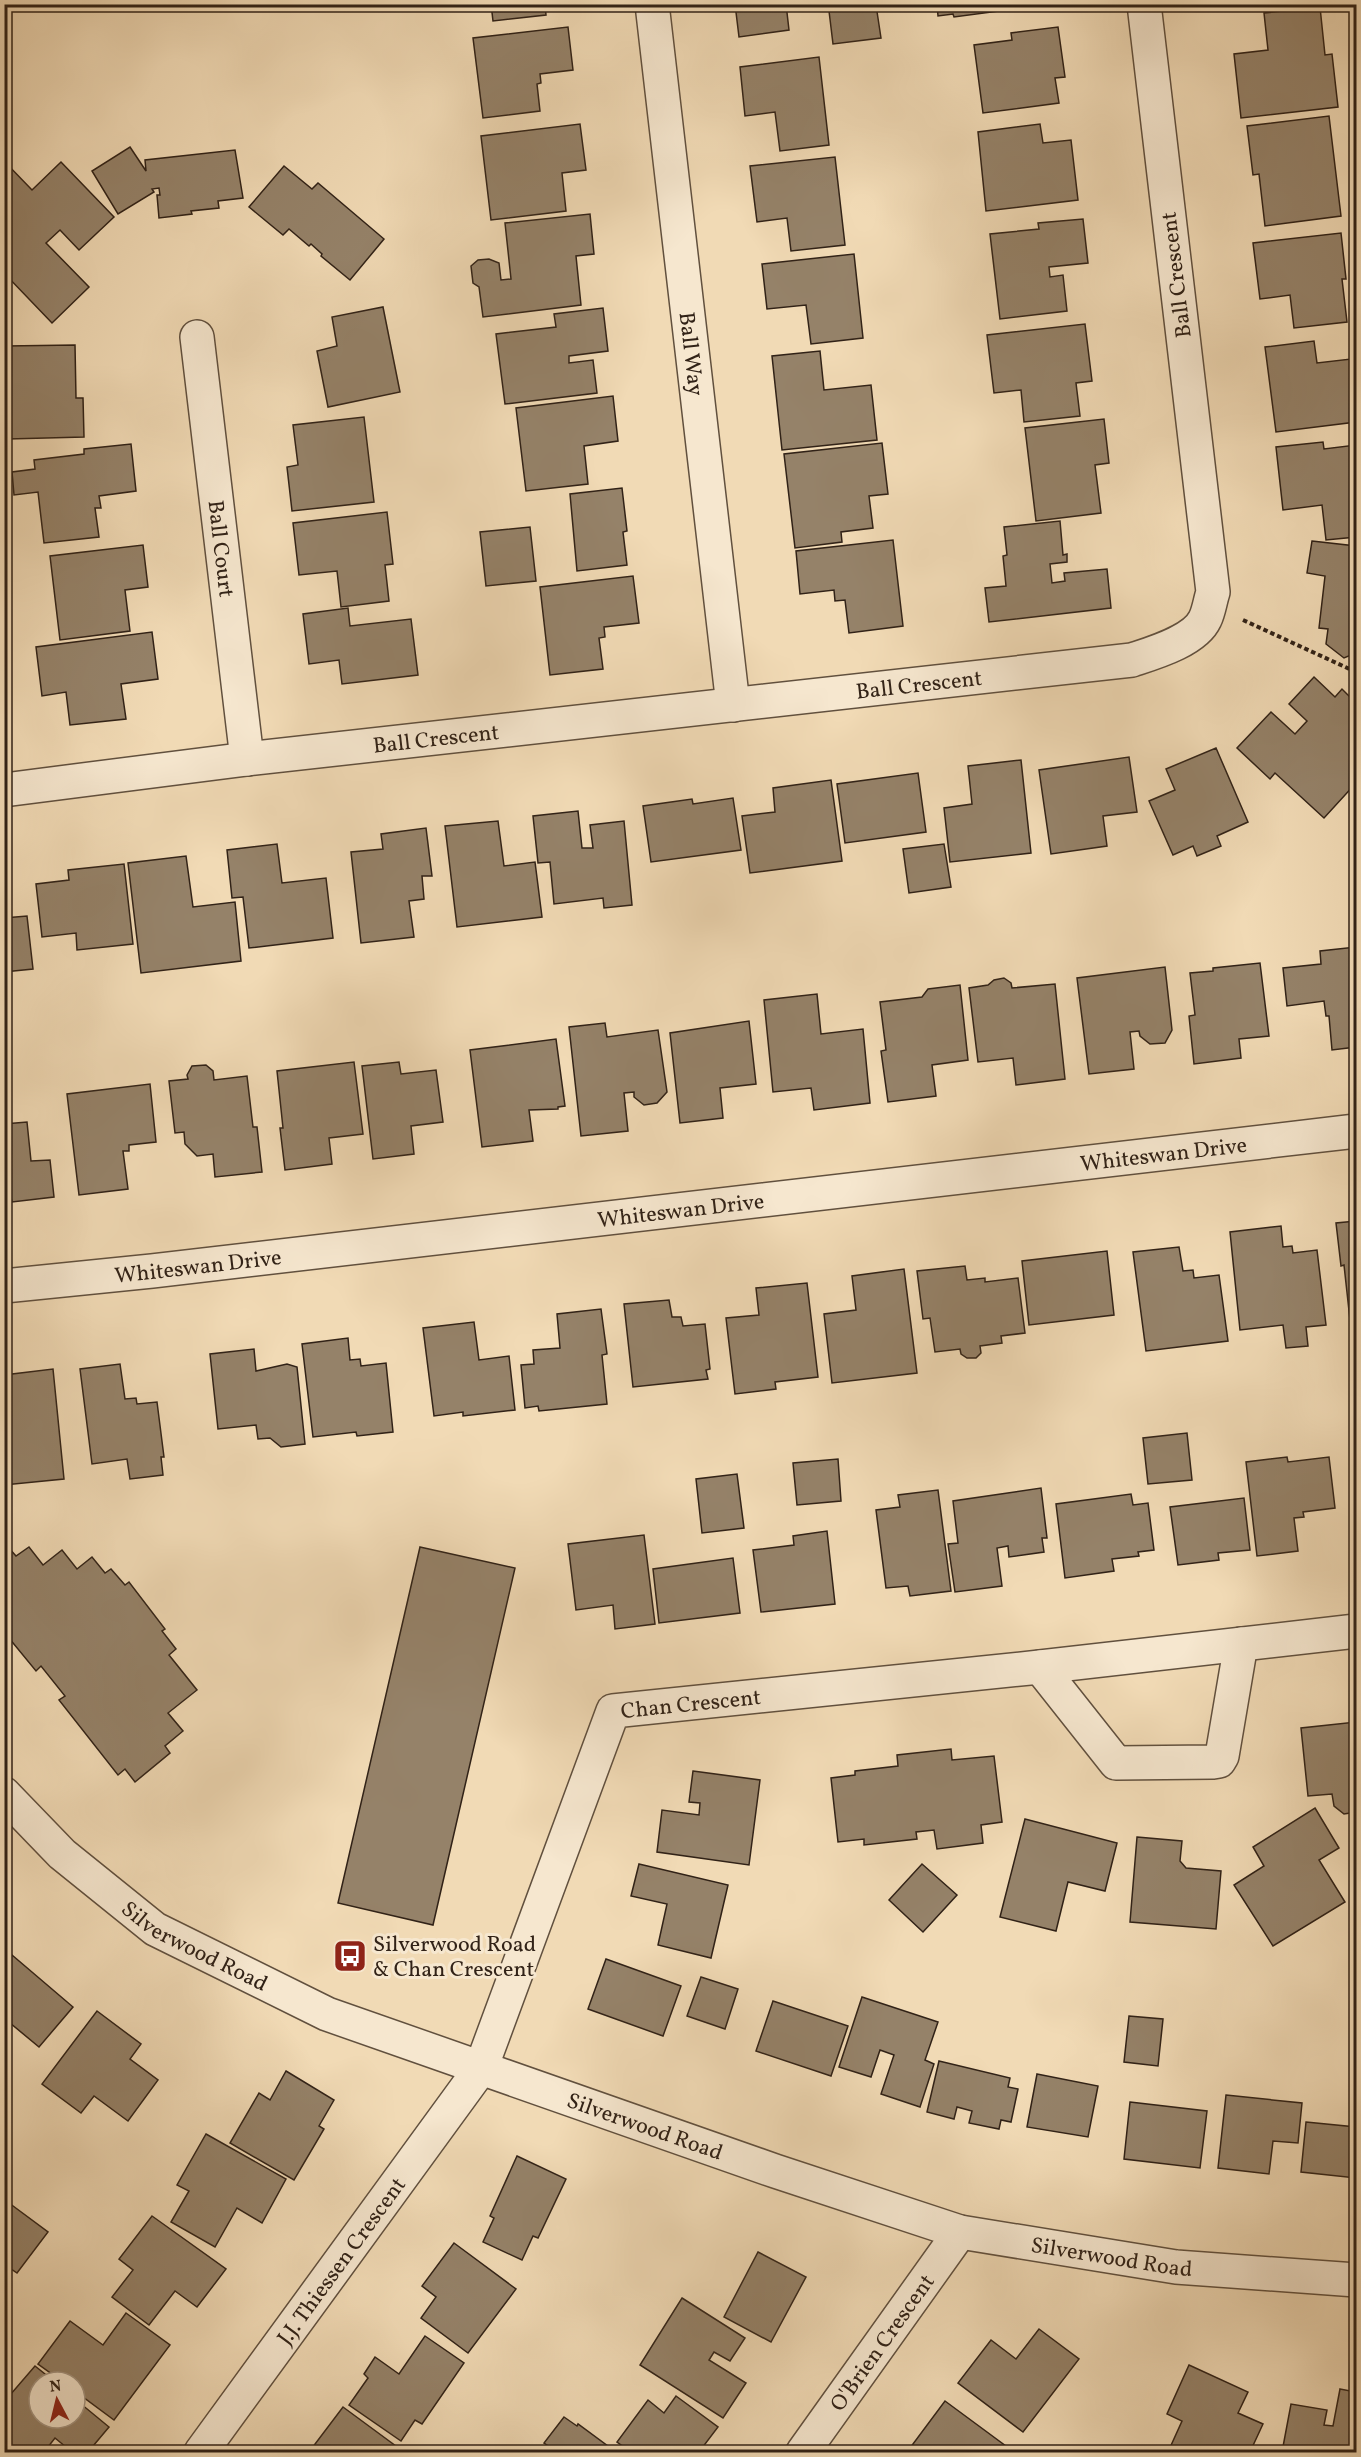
<svg xmlns="http://www.w3.org/2000/svg" width="1361" height="2457" viewBox="0 0 1361 2457" font-family="Vollkorn,serif">
  <rect width="100%" height="100%" fill="#f1dab5"/>
  <filter id="stains"><feTurbulence type="fractalNoise" baseFrequency=".00333" numOctaves="4"/><feColorMatrix values="0 0 0 0 .2 0 0 0 0 .09 0 0 0 0 .02 0 0 0 .5 -.17"/></filter>
  <radialGradient id="worn" r=".72"><stop offset=".6" stop-color="#630" stop-opacity="0"/><stop offset="1" stop-color="#630" stop-opacity=".3"/></radialGradient>
  <g fill="#958269" stroke="#312217" stroke-width="1.5">
    <polygon points="103,4 152,4 104,10"/>
    <polygon points="491,4 545,4 546,15 493,21"/>
    <polygon points="735,4 786,4 789,30 739,37"/>
    <polygon points="937,4 1053,4 954,17 953,14 938,16"/>
    <polygon points="876,5 881,38 833,44 829,11"/>
    <polygon points="1320,7 1325,55 1332,54 1338,107 1241,118 1234,54 1268,50 1264,13"/>
    <polygon points="568,27 573,70 540,74 541,83 537,84 540,111 483,118 473,38"/>
    <polygon points="1058,27 1065,77 1055,78 1059,103 983,113 974,45 1012,40 1011,33"/>
    <polygon points="819,57 829,145 780,151 775,112 745,116 740,67"/>
    <polygon points="1329,116 1341,216 1265,226 1259,174 1253,175 1247,126"/>
    <polygon points="580,124 586,170 562,173 566,211 491,220 481,136"/>
    <polygon points="1040,124 1043,143 1071,140 1078,200 986,211 978,132"/>
    <polygon points="130,147 146,171 145,160 235,150 243,198 218,201 219,208 191,211 192,214 159,218 157,195 160,195 159,188 152,189 154,192 118,214 92,171"/>
    <polygon points="835,157 845,245 791,251 787,218 757,222 750,166"/>
    <polygon points="4,161 32,190 61,162 114,217 79,250 60,230 46,243 89,287 52,323 4,273 4,217 7,215 4,213"/>
    <polygon points="284,166 312,189 318,183 384,239 350,280 321,256 322,254 311,244 309,246 289,229 283,235 249,207"/>
    <polygon points="590,214 594,254 576,256 581,305 483,317 479,287 473,283 471,266 478,260 489,259 499,263 501,280 511,279 505,223"/>
    <polygon points="1083,219 1088,263 1049,267 1050,277 1063,275 1067,311 1000,319 990,234 1039,229 1038,223"/>
    <polygon points="1341,233 1346,279 1342,279 1347,322 1294,328 1290,295 1260,299 1253,243"/>
    <polygon points="854,254 863,338 811,344 806,305 767,309 762,264"/>
    <polygon points="383,307 400,392 328,407 317,351 337,346 332,317"/>
    <polygon points="603,308 608,351 569,356 569,363 593,360 597,393 505,404 496,334 556,327 554,314"/>
    <polygon points="1085,324 1092,381 1076,383 1080,416 1024,422 1021,390 994,393 987,335"/>
    <polygon points="1314,341 1317,363 1351,359 1356,422 1276,432 1265,347"/>
    <polygon points="75,345 76,398 83,398 84,437 8,439 6,346"/>
    <polygon points="820,351 824,390 871,385 877,440 782,450 772,356"/>
    <polygon points="613,396 618,441 584,446 588,484 526,491 516,408"/>
    <polygon points="364,417 374,502 292,511 287,467 298,465 293,425"/>
    <polygon points="1104,419 1109,463 1095,465 1101,513 1036,521 1025,428"/>
    <polygon points="1323,442 1324,449 1356,445 1356,537 1326,540 1322,505 1283,510 1276,447"/>
    <polygon points="882,443 888,494 869,496 873,528 841,532 842,542 795,548 784,454"/>
    <polygon points="131,444 136,491 99,496 101,508 95,508 99,537 44,543 38,492 14,495 12,472 35,469 34,460 84,454 84,449"/>
    <polygon points="622,488 627,531 623,532 627,565 577,571 570,494"/>
    <polygon points="387,512 393,564 385,565 389,601 341,607 337,571 299,575 293,523"/>
    <polygon points="1060,521 1063,555 1067,554 1067,562 1050,564 1052,583 1065,581 1064,573 1107,569 1111,608 989,622 985,588 1006,586 1003,556 1007,555 1004,527"/>
    <polygon points="530,527 536,581 486,586 480,532"/>
    <polygon points="893,540 903,626 849,633 845,600 835,601 834,590 800,594 796,551"/>
    <polygon points="1312,541 1356,546 1356,653 1344,658 1326,644 1328,629 1319,628 1325,576 1307,573"/>
    <polygon points="143,545 148,587 125,590 130,631 60,640 50,556"/>
    <polygon points="633,576 639,623 604,627 605,637 599,638 603,669 550,675 540,587"/>
    <polygon points="348,608 350,626 411,619 418,675 342,684 339,660 309,664 303,614"/>
    <polygon points="152,632 158,679 121,684 126,719 70,725 66,692 42,696 36,647"/>
    <polygon points="1314,677 1335,697 1342,689 1356,703 1356,783 1324,818 1275,773 1270,779 1237,748 1271,712 1295,734 1307,721 1289,704"/>
    <polygon points="1216,748 1248,822 1217,836 1221,846 1197,856 1193,846 1173,855 1149,801 1175,790 1166,769"/>
    <polygon points="1129,757 1137,812 1103,816 1107,846 1051,854 1039,770"/>
    <polygon points="1021,760 1031,853 950,862 944,808 972,804 968,766"/>
    <polygon points="918,773 926,832 845,843 837,784"/>
    <polygon points="831,780 842,861 750,873 742,816 775,812 773,788"/>
    <polygon points="733,798 741,850 651,862 643,806 692,799 693,804"/>
    <polygon points="578,811 582,848 593,848 590,825 624,821 632,905 604,908 603,898 554,904 550,862 538,863 533,816"/>
    <polygon points="498,821 504,866 535,862 542,917 457,927 445,826"/>
    <polygon points="426,828 432,876 422,876 424,899 409,901 414,937 361,943 351,852 383,849 381,834"/>
    <polygon points="277,844 282,883 326,878 333,938 249,948 243,897 232,898 227,850"/>
    <polygon points="944,844 951,887 909,893 903,849"/>
    <polygon points="186,856 193,907 235,902 241,961 141,973 128,863"/>
    <polygon points="124,864 133,944 77,950 76,933 42,937 36,884 69,880 68,870"/>
    <polygon points="27,916 33,969 4,972 4,918"/>
    <polygon points="1356,947 1356,1047 1332,1050 1329,1016 1326,1016 1324,1001 1287,1006 1283,968 1321,964 1320,951"/>
    <polygon points="1260,963 1269,1036 1239,1039 1241,1058 1194,1064 1189,1016 1195,1015 1190,973 1213,971 1213,968"/>
    <polygon points="1165,967 1172,1030 1165,1043 1150,1044 1140,1036 1139,1031 1130,1032 1134,1069 1089,1074 1077,978"/>
    <polygon points="1004,978 1011,983 1012,988 1055,984 1065,1079 1016,1085 1013,1058 978,1062 969,988 988,985 994,980"/>
    <polygon points="960,985 968,1060 932,1065 936,1096 888,1102 881,1051 886,1050 880,1002 922,997 928,989"/>
    <polygon points="817,994 821,1034 863,1029 870,1103 814,1110 811,1088 773,1092 764,1000"/>
    <polygon points="749,1021 756,1084 720,1088 723,1118 680,1123 670,1033"/>
    <polygon points="605,1023 607,1037 658,1030 667,1092 657,1103 644,1105 634,1097 634,1092 624,1093 628,1131 581,1136 569,1027"/>
    <polygon points="556,1039 565,1106 558,1107 558,1109 529,1110 533,1141 482,1147 470,1050"/>
    <polygon points="354,1062 363,1134 329,1138 332,1164 285,1170 280,1128 283,1128 277,1071"/>
    <polygon points="399,1062 401,1074 436,1070 443,1122 411,1126 414,1154 373,1159 362,1066"/>
    <polygon points="206,1065 213,1071 214,1080 247,1076 253,1127 257,1127 262,1172 215,1177 213,1154 197,1156 185,1144 184,1132 175,1133 169,1081 188,1079 187,1075 192,1066"/>
    <polygon points="150,1084 156,1142 129,1145 129,1151 123,1151 128,1189 79,1195 67,1094"/>
    <polygon points="27,1122 31,1161 50,1160 54,1197 12,1202 11,1197 4,1197 4,1124"/>
    <polygon points="1356,1221 1356,1319 1350,1320 1344,1265 1341,1266 1336,1223"/>
    <polygon points="1281,1226 1283,1247 1292,1246 1293,1253 1317,1250 1326,1325 1306,1327 1308,1346 1286,1348 1283,1325 1240,1330 1230,1232"/>
    <polygon points="1179,1247 1183,1271 1193,1270 1194,1278 1219,1275 1228,1341 1146,1351 1133,1252"/>
    <polygon points="1107,1251 1114,1315 1029,1325 1022,1261"/>
    <polygon points="965,1266 967,1280 985,1278 985,1282 1018,1278 1025,1333 1001,1336 1002,1343 980,1346 981,1353 976,1358 967,1358 961,1354 960,1349 935,1352 930,1318 923,1319 917,1271"/>
    <polygon points="904,1269 917,1373 832,1383 824,1314 856,1310 852,1276"/>
    <polygon points="807,1283 818,1377 775,1382 776,1389 735,1394 726,1318 759,1315 756,1288"/>
    <polygon points="669,1300 672,1317 681,1317 683,1326 705,1324 710,1369 706,1370 708,1379 633,1387 624,1304"/>
    <polygon points="601,1309 607,1354 602,1355 607,1404 539,1411 538,1406 525,1408 521,1365 534,1364 533,1350 560,1348 557,1314"/>
    <polygon points="474,1322 479,1360 509,1356 515,1410 463,1416 463,1412 434,1416 423,1328"/>
    <polygon points="348,1338 350,1360 360,1359 361,1366 386,1363 393,1432 357,1436 356,1432 313,1437 302,1344"/>
    <polygon points="254,1349 256,1371 287,1364 297,1367 305,1444 281,1447 270,1438 258,1439 256,1425 218,1429 210,1354"/>
    <polygon points="120,1364 125,1399 136,1398 137,1404 157,1402 164,1457 161,1457 163,1475 130,1479 127,1459 92,1464 80,1369"/>
    <polygon points="53,1369 64,1479 4,1485 4,1375"/>
    <polygon points="1187,1433 1192,1480 1148,1484 1143,1438"/>
    <polygon points="1350,1445 1356,1445 1356,1498"/>
    <polygon points="1287,1457 1288,1462 1329,1457 1335,1508 1303,1512 1304,1517 1294,1518 1298,1551 1257,1556 1246,1462"/>
    <polygon points="838,1459 841,1501 797,1505 793,1463"/>
    <polygon points="737,1474 744,1528 702,1533 696,1479"/>
    <polygon points="1041,1488 1047,1538 1042,1538 1044,1552 1009,1557 1008,1546 997,1548 1002,1586 955,1592 948,1544 958,1543 953,1501"/>
    <polygon points="938,1490 951,1591 910,1596 908,1586 886,1588 876,1510 900,1507 898,1495"/>
    <polygon points="1131,1494 1133,1505 1148,1503 1154,1550 1138,1552 1139,1556 1112,1559 1114,1571 1065,1578 1056,1504"/>
    <polygon points="1244,1498 1250,1550 1218,1553 1219,1560 1178,1565 1170,1507"/>
    <polygon points="827,1531 835,1604 761,1612 753,1550 794,1545 793,1536"/>
    <polygon points="644,1535 655,1624 615,1629 613,1605 576,1610 568,1544"/>
    <polygon points="8,1547 16,1556 29,1547 43,1565 62,1550 77,1569 92,1557 105,1573 111,1569 125,1585 129,1582 165,1629 162,1631 176,1649 169,1655 197,1690 168,1713 183,1731 165,1746 170,1753 135,1782 125,1769 118,1775 59,1700 65,1696 41,1666 36,1671 4,1632 4,1550"/>
    <polygon points="420,1547 515,1568 433,1925 338,1903"/>
    <polygon points="733,1558 740,1613 659,1623 653,1569"/>
    <polygon points="1356,1722 1356,1812 1344,1814 1334,1806 1332,1794 1308,1796 1301,1728"/>
    <polygon points="951,1749 952,1760 994,1756 1002,1822 981,1825 983,1843 937,1849 934,1830 916,1832 917,1839 864,1845 864,1839 838,1842 831,1778 855,1775 855,1771 898,1766 897,1755"/>
    <polygon points="693,1771 760,1780 749,1865 657,1852 662,1810 699,1815 700,1803 689,1802"/>
    <polygon points="1315,1808 1339,1848 1319,1860 1345,1902 1273,1946 1234,1885 1264,1866 1253,1847"/>
    <polygon points="1025,1819 1117,1843 1105,1891 1068,1882 1056,1931 1000,1917"/>
    <polygon points="1137,1837 1182,1841 1180,1861 1186,1868 1221,1871 1216,1929 1130,1922"/>
    <polygon points="639,1864 728,1885 711,1958 658,1945 667,1904 631,1896"/>
    <polygon points="922,1864 957,1895 923,1932 889,1900"/>
    <polygon points="12,1955 73,2007 39,2047 4,2018 4,1964"/>
    <polygon points="606,1959 681,1986 663,2036 588,2009"/>
    <polygon points="701,1977 738,1989 725,2029 687,2016"/>
    <polygon points="862,1997 938,2022 925,2060 934,2064 920,2107 881,2094 894,2055 880,2050 871,2077 839,2067"/>
    <polygon points="773,2001 848,2026 831,2076 756,2051"/>
    <polygon points="97,2011 141,2044 130,2059 158,2080 128,2121 94,2096 81,2113 42,2084"/>
    <polygon points="1129,2016 1163,2019 1158,2066 1124,2062"/>
    <polygon points="939,2061 1010,2078 1008,2087 1018,2089 1011,2122 1001,2120 999,2129 969,2123 972,2111 957,2107 954,2119 927,2112"/>
    <polygon points="286,2071 334,2100 319,2126 324,2129 294,2180 230,2143 259,2093 270,2100"/>
    <polygon points="1037,2074 1098,2086 1088,2137 1027,2127"/>
    <polygon points="1226,2095 1302,2103 1298,2143 1273,2141 1269,2174 1218,2168"/>
    <polygon points="1130,2102 1207,2111 1200,2168 1124,2159"/>
    <polygon points="1306,2122 1356,2127 1356,2178 1301,2172"/>
    <polygon points="206,2134 286,2179 262,2223 237,2208 215,2247 171,2222 189,2191 177,2185"/>
    <polygon points="517,2156 566,2179 538,2238 533,2236 522,2260 483,2242 494,2218 490,2216"/>
    <polygon points="5,2200 48,2232 17,2273 4,2264"/>
    <polygon points="152,2216 226,2269 197,2307 175,2291 149,2325 112,2297 133,2270 119,2259"/>
    <polygon points="454,2243 516,2289 468,2353 421,2318 436,2297 422,2286"/>
    <polygon points="758,2252 806,2277 771,2342 724,2317"/>
    <polygon points="682,2298 745,2338 730,2361 714,2352 709,2360 746,2383 723,2418 640,2365"/>
    <polygon points="126,2313 170,2345 114,2420 75,2391 75,2382 63,2382 38,2364 70,2321 103,2345"/>
    <polygon points="1039,2329 1079,2359 1023,2432 958,2383 991,2340 1016,2359"/>
    <polygon points="425,2336 464,2363 422,2424 415,2420 401,2441 349,2405 368,2378 364,2374 375,2357 399,2374"/>
    <polygon points="1189,2365 1248,2392 1238,2413 1263,2424 1250,2452 1168,2452 1182,2421 1167,2414"/>
    <polygon points="35,2366 55,2382 39,2382 39,2418 75,2418 75,2399 109,2427 88,2452 72,2452 55,2438 44,2452 12,2452 4,2447 4,2402"/>
    <polygon points="1340,2389 1356,2392 1356,2452 1282,2452 1291,2404 1327,2410 1324,2425 1333,2426"/>
    <polygon points="676,2396 718,2427 699,2452 631,2452 617,2442 648,2400 664,2413"/>
    <polygon points="945,2401 1014,2452 907,2452"/>
    <polygon points="343,2407 404,2452 309,2452"/>
    <polygon points="564,2417 577,2426 578,2424 616,2452 557,2452 544,2443"/>
  </g>
  <g fill="none" stroke-linecap="round" stroke-linejoin="round">
    <defs>
      <g id="minor">
        <path id="s1" d="M 652,4 L 733,705"/>
        <path id="s2" d="M 197,337 L 247,759"/>
        <path id="s3" d="M 4,790 L 247,759 L 1132,660 C 1153,653 1195,641 1205,619 C 1209,611 1210,601 1213,592 L 1144,4"/>
        <path id="s4" d="M 4,1286 L 152,1271 L 1356,1131"/>
        <polyline points="1040,1667 1116,1763 1213,1762 1219,1761 1222,1756 1241,1644"/>
        <path id="s5" d="M 4,1794 L 62,1854 L 155,1929 L 327,2014 L 775,2171 L 960,2232 L 1176,2267 L 1356,2280"/>
        <path id="s6" d="M 201,2452 L 481,2068 L 613,1711 L 1040,1667 L 1356,1631"/>
        <path id="s7" d="M 803,2452 L 960,2232"/>
      </g>
    </defs>
    <use href="#minor" stroke="#61503e" stroke-width="36"/>
    <polyline stroke="#312217" stroke-width="4" stroke-dasharray="4.5 3" stroke-linecap="butt" points="1243,620 1356,672"/>
    <use href="#minor" stroke="#f6e7cf" stroke-width="33"/>
  </g>
  <defs>
    <symbol id="bus-square" viewBox="-11 -11 22 22"><rect x="-9" y="-9" width="18" height="18" rx="4" fill="#8f2418" stroke="#f6e7cf"/><path d="M-5-6H5V4H4V6H2V4H-2V6H-4V4H-5ZM-3.5-4V0h7V-4ZM-3.5 1.2v1.5H-2V1.2ZM2 1.2v1.5H3.5V1.2Z" fill="#fff"/></symbol>
  </defs>
  <g fill-rule="evenodd">
    <use href="#bus-square" x="331" y="1937" width="38" height="38"/>
  </g>
  <g text-anchor="middle" stroke-width="6" stroke-linejoin="round" paint-order="stroke">
    <g font-size="22" fill="#312217" stroke="#f6e7cf">
      <text transform="translate(1175 275) rotate(-97)" y="8">Ball Crescent</text>
      <text dy="8" stroke="none"><textPath href="#s1" startOffset="352">Ball Way</textPath></text>
      <text dy="8" stroke="none"><textPath href="#s2" startOffset="213">Ball Court</textPath></text>
      <text dy="8" stroke="none"><textPath href="#s3" startOffset="921">Ball Crescent</textPath></text>
      <text dy="8" stroke="none"><textPath href="#s3" startOffset="435">Ball Crescent</textPath></text>
      <text dy="8" stroke="none"><textPath href="#s4" startOffset="1167">Whiteswan Drive</textPath></text>
      <text dy="8" stroke="none"><textPath href="#s4" startOffset="681">Whiteswan Drive</textPath></text>
      <text dy="8" stroke="none"><textPath href="#s4" startOffset="195">Whiteswan Drive</textPath></text>
      <text dy="8" stroke="none"><textPath href="#s6" startOffset="934">Chan Crescent</textPath></text>
      <text dy="8" stroke="none"><textPath href="#s5" startOffset="246">Silverwood Road</textPath></text>
      <text dy="8" stroke="none"><textPath href="#s5" startOffset="732">Silverwood Road</textPath></text>
      <text dy="8" stroke="none"><textPath href="#s5" startOffset="1218">Silverwood Road</textPath></text>
      <text dy="8" stroke="none"><textPath href="#s6" startOffset="237">J.J. Thiessen Crescent</textPath></text>
      <text dy="8" stroke="none"><textPath href="#s7" startOffset="135">O'Brien Crescent</textPath></text>
    </g>
    <g font-size="22" fill="#312217" stroke="#f6e7cf" text-anchor="start">
      <text x="373" y="1951">Silverwood Road<tspan x="373" dy="25">&amp; Chan Crescent</tspan></text>
    </g>
  </g>
  <rect width="1361" height="2457" fill="none" stroke="#f1dab5" stroke-width="24"/>
  <rect x="6" y="6" width="1349" height="2445" fill="none" stroke="#312217" stroke-width="3"/>
  <rect x="12" y="12" width="1337" height="2433" fill="none" stroke="#312217" stroke-width="1.5"/>
  <g transform="translate(57 2400) rotate(353)"><circle r="28" fill="#f6e7cf" stroke="#a79885" stroke-width="1.5"/>
  <path d="M0-4.5L10 22L0 15L-10 22Z" fill="#8f2418"/>
  <text y="-9" font-size="16" font-weight="bold" text-anchor="middle" fill="#312217">N</text>
  </g>
  <rect width="100%" height="100%" filter="url(#stains)"/>
  <rect width="100%" height="100%" fill="url(#worn)"/>
</svg>
